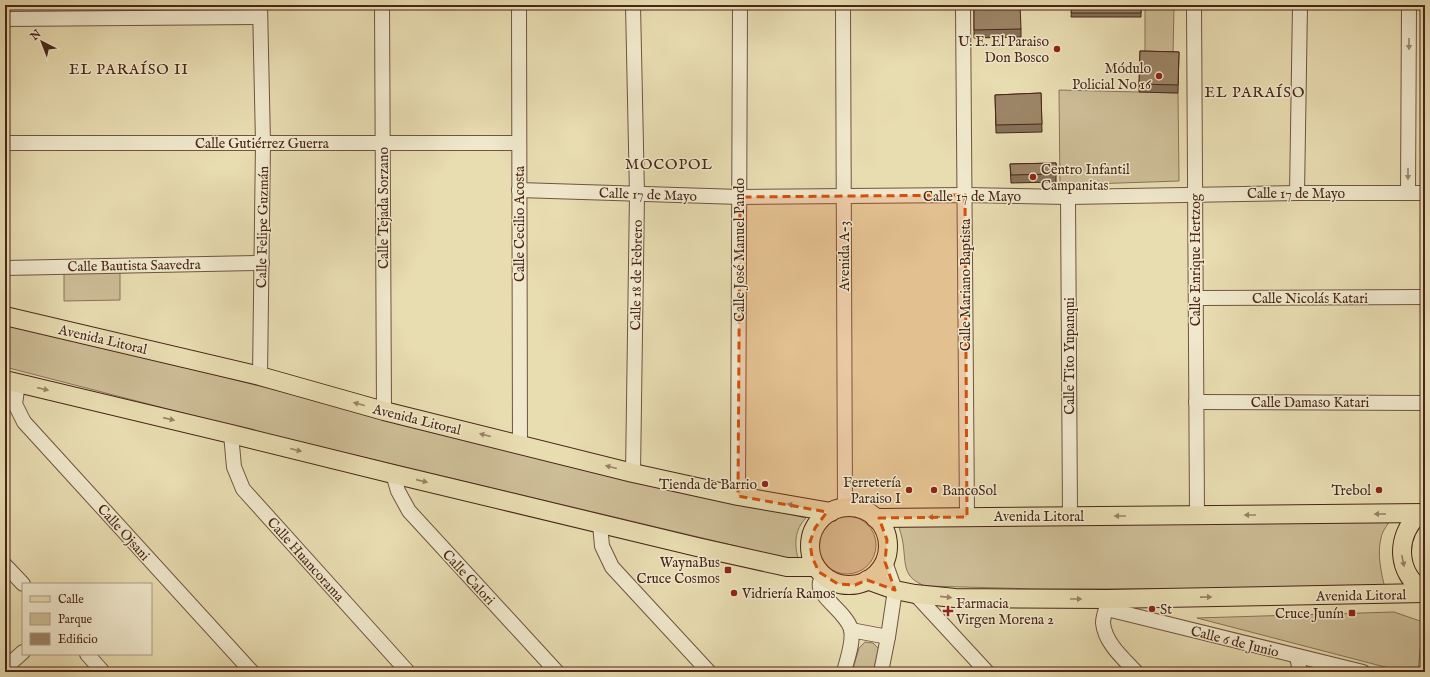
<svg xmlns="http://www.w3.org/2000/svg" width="1430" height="677" viewBox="0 0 1430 677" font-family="'IM FELL English',serif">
  <rect width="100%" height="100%" fill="#e8dcb1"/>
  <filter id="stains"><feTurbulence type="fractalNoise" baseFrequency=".005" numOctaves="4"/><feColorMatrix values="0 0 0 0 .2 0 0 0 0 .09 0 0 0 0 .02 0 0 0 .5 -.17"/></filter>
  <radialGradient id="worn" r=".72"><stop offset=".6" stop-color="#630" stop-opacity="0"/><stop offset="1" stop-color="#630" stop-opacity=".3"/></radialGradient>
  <g fill="#cdbd97" stroke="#8b7257">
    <polygon points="1145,6 1174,6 1173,54 1145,54"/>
    <polygon points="1059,90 1178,93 1179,181 1060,185"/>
    <polygon points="120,265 120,300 64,301 64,266"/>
    <path d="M 5,322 L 442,432 L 627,477 L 806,518 C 794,530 794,546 799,561 L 249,430 L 5,367 Z"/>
    <circle cx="847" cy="545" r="29"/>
    <path d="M 1392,518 C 1388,524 1382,531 1381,538 C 1377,554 1381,572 1385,588 L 1038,589 L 925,586 C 902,577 906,564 903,543 C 902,536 899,529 898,522 Z"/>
    <polygon points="1394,612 1423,622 1418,672 1404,672 1197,618"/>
    <polygon points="865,642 873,643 879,649 873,672 852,672 859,648"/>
  </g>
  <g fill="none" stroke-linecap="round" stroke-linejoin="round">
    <defs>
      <g id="minor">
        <polyline points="382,5 384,411"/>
        <polyline points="519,5 520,444"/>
        <polyline points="633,5 637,194 633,473"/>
        <polyline points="843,5 845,508"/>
        <polyline points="963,5 967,517"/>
        <polyline points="1194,5 1197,515"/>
        <polyline points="5,19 260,17"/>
        <polyline points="5,143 519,143"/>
        <polyline points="519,190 740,197 965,195 1068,197 1297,193 1425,193"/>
        <polyline points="1297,193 1300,5"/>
        <polyline points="1408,193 1409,5"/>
        <polyline points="1068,197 1070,516"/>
        <polyline points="5,268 262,263"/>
        <polyline points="1196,298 1425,297"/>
        <polyline points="260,376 263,143 260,5"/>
        <polyline points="18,383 15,404 24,422 252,672"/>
        <polyline points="1196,402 1425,403"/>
        <polyline points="231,434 234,467 243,489 408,672"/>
        <polyline points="393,474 398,491 409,511 557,672"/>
        <polyline points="738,496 740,5"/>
        <polyline points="600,524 602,546 612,567 709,672"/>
        <polyline points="5,565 23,584"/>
        <path d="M 824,576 C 821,579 819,583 820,587 C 823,600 846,613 851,629 C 854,642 847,659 844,672"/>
        <polyline points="915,594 987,672"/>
        <path d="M 1107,601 C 1107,609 1103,616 1103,623 C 1105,643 1123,658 1136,672"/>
        <polyline points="1107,609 1363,672"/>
        <polyline points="851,630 888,637"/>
        <polyline points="87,654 103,672"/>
        <polyline points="1297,656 1300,672"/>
        <polyline points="5,668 23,652"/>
        <polyline points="881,672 888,637 895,590 885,562"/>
      </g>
      <g id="major">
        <polyline points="5,316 260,376 384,411 633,473 738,496 831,512"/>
        <polyline points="5,380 231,434 393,474 697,547 787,567 816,567"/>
        <circle cx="849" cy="546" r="39"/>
        <path d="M 1419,514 C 1395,537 1396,573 1425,592"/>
        <polyline points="875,518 1425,513"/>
        <polyline points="867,580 895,590 915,594 955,598 1107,599 1425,593"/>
      </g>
    </defs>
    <use href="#minor" stroke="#71543e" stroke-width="16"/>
    <use href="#major" stroke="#492617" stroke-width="20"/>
    <use href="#minor" stroke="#f0e8cc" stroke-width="14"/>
    <use href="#major" stroke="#e8dcb1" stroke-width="18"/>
  </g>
  <g fill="#867259" stroke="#492617">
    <polygon points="974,5 1021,29 1021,37 974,38"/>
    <polygon points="1072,5 1141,5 1141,17 1071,17"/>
    <polygon points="1140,51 1179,52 1178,93 1139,92"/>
    <polygon points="1041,93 1042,132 996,133 995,95"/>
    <polygon points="1056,163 1056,182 1011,183 1010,164"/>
  </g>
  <g fill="#9c8567" stroke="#492617">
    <polygon points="974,5 1020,5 1021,29 974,30"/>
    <polygon points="1072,5 1141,5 1141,13 1071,13"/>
    <polygon points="1140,51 1179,52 1178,85 1139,84"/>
    <polygon points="1041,93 1042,124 996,125 995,95"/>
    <polygon points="1056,163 1056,174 1011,175 1010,164"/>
  </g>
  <defs><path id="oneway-solid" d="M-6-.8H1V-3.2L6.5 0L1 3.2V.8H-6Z"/></defs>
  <g fill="#9c8772">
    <use href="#oneway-solid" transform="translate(1409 44) rotate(90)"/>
    <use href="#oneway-solid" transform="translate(1408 174) rotate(90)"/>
  </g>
  <g fill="#988164">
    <use href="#oneway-solid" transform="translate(43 389) rotate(13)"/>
    <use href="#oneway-solid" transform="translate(359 404) rotate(-165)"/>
    <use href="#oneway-solid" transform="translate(169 419) rotate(13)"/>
    <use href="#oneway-solid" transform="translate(485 435) rotate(-166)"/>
    <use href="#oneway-solid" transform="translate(296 450) rotate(14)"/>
    <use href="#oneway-solid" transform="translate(611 467) rotate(-166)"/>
    <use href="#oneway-solid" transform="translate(422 481) rotate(13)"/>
    <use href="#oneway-solid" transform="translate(793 505) rotate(-170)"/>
    <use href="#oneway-solid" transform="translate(1380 514) rotate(180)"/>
    <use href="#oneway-solid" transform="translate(1250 515) rotate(180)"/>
    <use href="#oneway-solid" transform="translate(1120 516) rotate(180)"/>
    <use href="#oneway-solid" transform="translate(934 517) rotate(179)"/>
    <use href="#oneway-solid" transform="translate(1403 561) rotate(78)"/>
    <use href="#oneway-solid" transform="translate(946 597) rotate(6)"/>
    <use href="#oneway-solid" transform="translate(1206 597) rotate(-1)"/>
    <use href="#oneway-solid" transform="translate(1076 599)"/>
  </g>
  <path fill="#d0510e" fill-opacity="0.2" stroke="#d0510e" stroke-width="3" stroke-dasharray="8 5" stroke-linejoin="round" d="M 965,195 L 967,517 L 879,518 L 887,540 L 885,562 L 895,590 L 867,580 L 855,585 L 838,584 L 819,572 L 812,557 L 810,542 L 815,528 L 827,512 L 738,496 L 740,197 Z"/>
  <g fill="#8f2418" stroke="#f0e8cc" stroke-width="1.5">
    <circle cx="1057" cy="49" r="4"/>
    <circle cx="1159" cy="76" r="4"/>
    <circle cx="1033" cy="177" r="4"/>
    <circle cx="765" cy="484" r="4"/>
    <circle cx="909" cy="490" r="4"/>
    <circle cx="934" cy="490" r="4"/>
    <circle cx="1379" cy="490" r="4"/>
    <rect x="724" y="566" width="8" height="8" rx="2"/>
    <circle cx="734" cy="593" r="4"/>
    <circle cx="1152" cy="609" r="4"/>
    <path d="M946 605h4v4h4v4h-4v4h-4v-4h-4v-4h4z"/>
    <rect x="1348" y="609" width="8" height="8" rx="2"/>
  </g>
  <g text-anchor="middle" stroke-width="3" stroke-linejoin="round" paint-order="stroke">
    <g font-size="14" fill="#492617" stroke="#f0e8cc" text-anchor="end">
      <text x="1049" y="46">U. E. El Paraiso<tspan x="1049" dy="16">Don Bosco</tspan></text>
      <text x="1151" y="73">Módulo<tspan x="1151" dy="16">Policial No 16</tspan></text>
      <text x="1041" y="174" text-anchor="start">Centro Infantil<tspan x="1041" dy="16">Campanitas</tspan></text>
      <text x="901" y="487">Ferretería<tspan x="901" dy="16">Paraiso I</tspan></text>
      <text x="757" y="489">Tienda de Barrio</text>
      <text x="942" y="495" text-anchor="start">BancoSol</text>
      <text x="1371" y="495">Trebol</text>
      <text x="720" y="567">WaynaBus<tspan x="720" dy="16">Cruce Cosmos</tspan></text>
      <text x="742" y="598" text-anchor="start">Vidriería Ramos</text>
      <text x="956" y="608" text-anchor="start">Farmacia<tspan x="956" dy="16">Virgen Morena 2</tspan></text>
      <text x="1160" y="614" text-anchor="start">St</text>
      <text x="1344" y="618">Cruce Junín</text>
    </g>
    <g font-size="14" fill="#492617" stroke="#f0e8cc">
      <text x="262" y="148">Calle Gutiérrez Guerra</text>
      <text x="1296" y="198">Calle 17 de Mayo</text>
      <text transform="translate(648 194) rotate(2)" y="5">Calle 17 de Mayo</text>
      <text x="972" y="201">Calle 17 de Mayo</text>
      <text transform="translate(383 208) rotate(-90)" y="5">Calle Tejada Sorzano</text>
      <text transform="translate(519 224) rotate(-90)" y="5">Calle Cecilio Acosta</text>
      <text transform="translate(262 227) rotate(-89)" y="5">Calle Felipe Guzmán</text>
      <text transform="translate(739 250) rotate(-90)" y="5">Calle José Manuel Pando</text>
      <text transform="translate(844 256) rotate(-90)" y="5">Avenida A-3</text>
      <text transform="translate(1195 260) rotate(-90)" y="5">Calle Enrique Hertzog</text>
      <text transform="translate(134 265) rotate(-1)" y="5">Calle Bautista Saavedra</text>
      <text transform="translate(636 275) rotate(-89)" y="5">Calle 18 de Febrero</text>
      <text transform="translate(965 285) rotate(-90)" y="5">Calle Mariano Baptista</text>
      <text x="1310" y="303">Calle Nicolás Katari</text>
      <text transform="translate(103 339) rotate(13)" y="5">Avenida Litoral</text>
      <text transform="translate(1069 356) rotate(-90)" y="5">Calle Tito Yupanqui</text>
      <text x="1310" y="407">Calle Damaso Katari</text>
      <text transform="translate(417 419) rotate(14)" y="5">Avenida Litoral</text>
      <text x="1039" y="521">Avenida Litoral</text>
      <text transform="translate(124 532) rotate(48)" y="5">Calle Ojsani</text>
      <text transform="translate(306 559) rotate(48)" y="5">Calle Huancorama</text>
      <text transform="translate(469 577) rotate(47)" y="5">Calle Calori</text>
      <text transform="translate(1361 595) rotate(-1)" y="5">Avenida Litoral</text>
      <text transform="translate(1235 641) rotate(14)" y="5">Calle 6 de Junio</text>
    </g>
    <g font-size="15" letter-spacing="1" fill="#492617" stroke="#f0e8cc">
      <text x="129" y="74">EL PARAÍSO II</text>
      <text x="1255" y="97">EL PARAÍSO</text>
      <text x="669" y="169">MOCOPOL</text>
    </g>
  </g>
  <rect width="1430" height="677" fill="none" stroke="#e8dcb1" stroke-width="20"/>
  <rect x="6" y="6" width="1418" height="665" fill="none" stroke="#492617" stroke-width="2"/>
  <rect x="10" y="10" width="1410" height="657" fill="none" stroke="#492617"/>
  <rect x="22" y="583" width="130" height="72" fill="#f0e8cc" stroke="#ad9a84"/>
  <rect x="30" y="596" width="20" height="6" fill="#e8dcb1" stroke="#ad9a84"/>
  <text x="58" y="603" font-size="12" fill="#492617">Calle</text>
  <rect x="30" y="613" width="20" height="12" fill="#cdbd97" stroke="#ad9a84"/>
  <text x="58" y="623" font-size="12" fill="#492617">Parque</text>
  <rect x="30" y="633" width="20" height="12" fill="#9c8567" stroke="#ad9a84"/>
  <text x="58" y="643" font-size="12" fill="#492617">Edificio</text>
  <g transform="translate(42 42) rotate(318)" stroke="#f0e8cc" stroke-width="3" paint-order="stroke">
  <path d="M0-3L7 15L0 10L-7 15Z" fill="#492617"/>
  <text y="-6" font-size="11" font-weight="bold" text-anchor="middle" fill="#492617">N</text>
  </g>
  <rect width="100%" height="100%" filter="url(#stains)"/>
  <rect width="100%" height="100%" fill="url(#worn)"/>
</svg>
